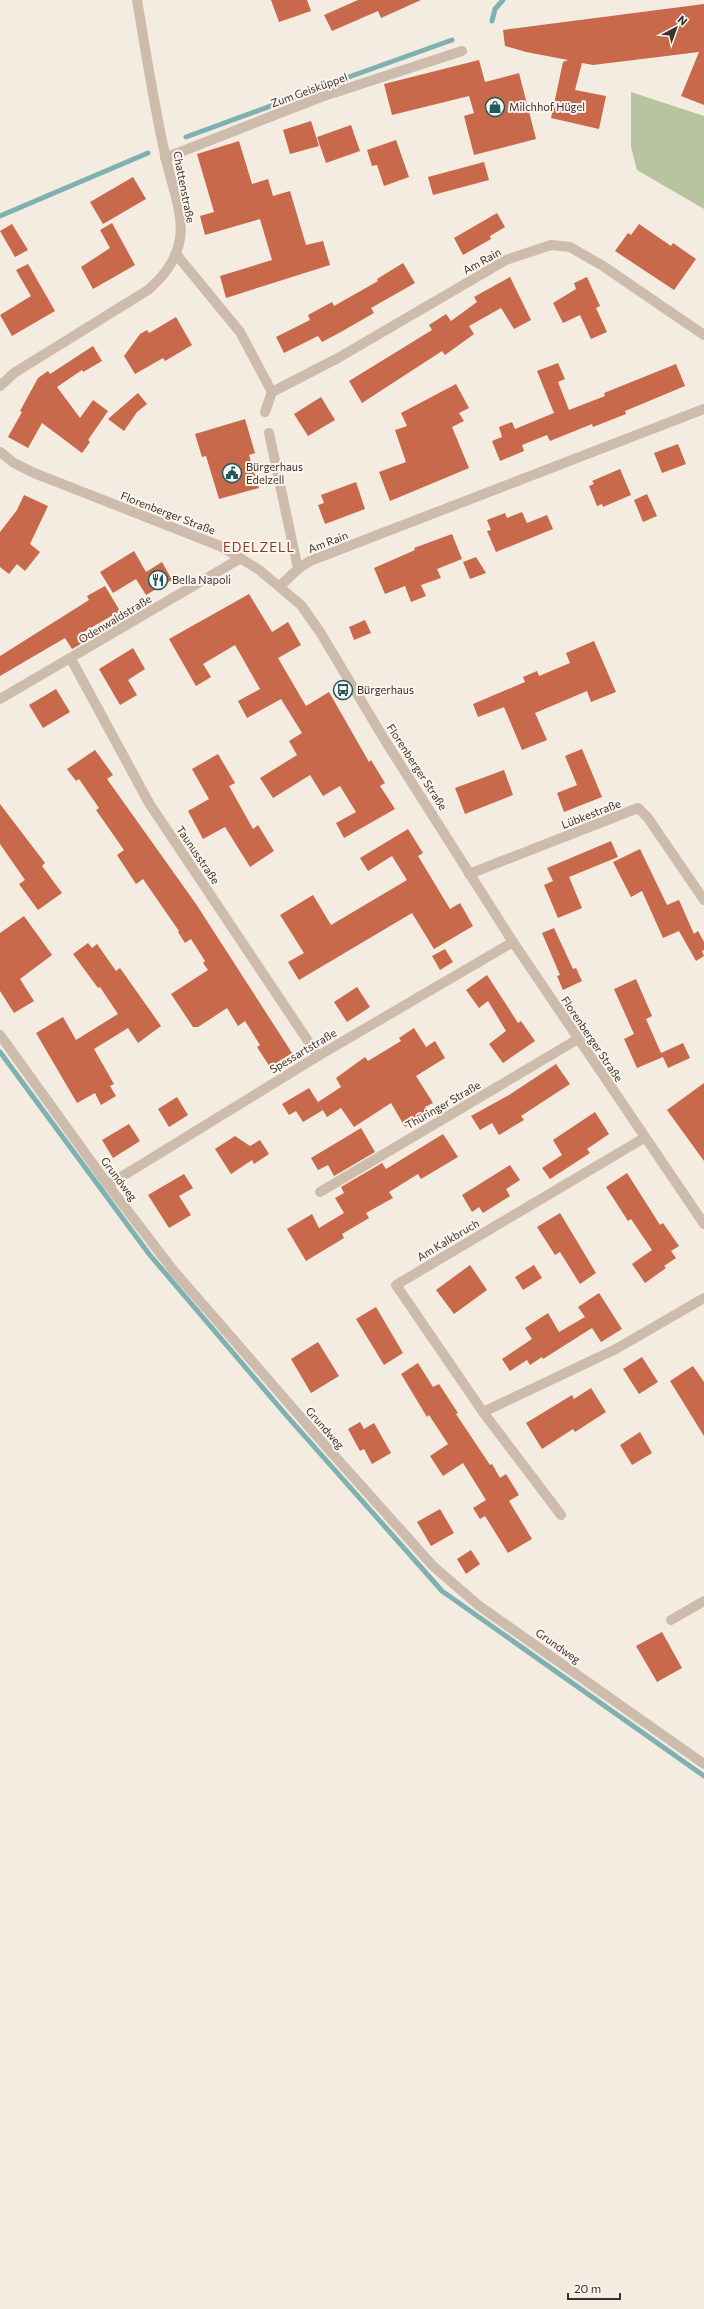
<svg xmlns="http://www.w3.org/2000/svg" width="704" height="2309" viewBox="0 0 704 2309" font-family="Commissioner,sans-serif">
  <rect width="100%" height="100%" fill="#f4ebe1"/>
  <polygon fill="#b8c4a0" points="631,92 704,116 704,209 637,170 631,147"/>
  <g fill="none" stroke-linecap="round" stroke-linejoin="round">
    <g stroke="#7fb0b2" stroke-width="5">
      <polyline points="492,21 495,9 503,0"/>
      <polyline points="332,83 452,40"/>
      <polyline points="186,137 306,93"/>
      <polyline points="0,216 148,153"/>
      <polyline points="0,1052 149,1254 286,1415 442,1591 704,1776"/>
    </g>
  </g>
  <g fill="#c8694b">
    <polygon points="271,0 307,0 311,11 279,22"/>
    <polygon points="358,0 421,0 381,18 378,11 332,31 324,15"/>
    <polygon points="704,4 704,105 681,96 699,52 593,65 582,63 575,90 606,96 599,129 551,118 563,62 568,60 526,52 505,46 503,30"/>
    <polygon points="479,60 485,82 519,73 536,139 474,155 464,116 474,113 469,96 392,115 384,84"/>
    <polygon points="311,121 319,146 290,154 283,130"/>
    <polygon points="351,125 360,151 326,163 317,137"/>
    <polygon points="396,140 409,177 384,186 377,165 372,166 367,150"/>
    <polygon points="239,141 252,184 268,179 273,196 290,191 306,245 323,241 330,265 226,298 220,276 272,260 260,219 205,235 200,216 214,212 197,154"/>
    <polygon points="484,162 489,180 433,195 428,177"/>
    <polygon points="133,177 146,199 103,224 90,202"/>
    <polygon points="497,213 505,227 490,236 491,239 463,255 454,238"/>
    <polygon points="112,223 135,265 93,289 81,267 110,248 100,230"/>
    <polygon points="12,224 28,250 15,257 0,231"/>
    <polygon points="639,224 671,246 673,243 696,259 674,290 615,251 628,233 631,235"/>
    <polygon points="403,263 415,283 371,308 374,313 339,333 322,342 318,336 284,353 276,337 310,320 308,315 332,302 334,306 378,281 377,279"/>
    <polygon points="28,264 55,311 12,336 0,315 31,296 16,270"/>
    <polygon points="510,277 531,320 514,329 501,308 469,326 474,334 445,355 442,351 362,403 349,381 432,330 429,325 446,314 451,321 477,302 474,297"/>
    <polygon points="587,277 600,306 596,308 607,332 591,339 580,315 563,323 553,303 576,289 574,283"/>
    <polygon points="176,317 192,345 165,361 163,358 135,374 124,356 140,334 147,330 149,333"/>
    <polygon points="93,346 102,361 83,372 82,370 57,387 80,418 93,400 108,411 88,440 90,442 82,453 42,423 28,448 8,437 22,412 20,411 38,378 48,371 50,374"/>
    <polygon points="558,363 565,379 558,382 569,410 605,396 604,393 676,364 685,386 625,411 626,414 593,427 592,424 550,441 547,435 522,445 524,451 500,461 492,441 502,437 499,427 512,422 515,429 554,413 537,371"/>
    <polygon points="456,384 469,408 459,413 464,421 452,427 469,468 390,501 379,472 406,462 395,430 407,426 401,413"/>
    <polygon points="138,393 147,404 137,412 124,431 108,419"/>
    <polygon points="321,397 335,420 308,436 294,414"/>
    <polygon points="245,419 255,453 249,455 259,488 219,499 206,456 202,457 195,434"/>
    <polygon points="678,444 686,464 662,473 654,453"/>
    <polygon points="620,469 631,495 603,507 602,504 597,506 589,486 594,484 592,481"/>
    <polygon points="356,482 365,509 325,524 318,505 324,503 321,495"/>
    <polygon points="647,494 657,516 643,522 634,500"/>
    <polygon points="24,495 48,506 30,544 40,552 25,571 17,564 9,574 0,567 0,532 17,510"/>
    <polygon points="522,512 527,523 547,515 553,529 496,552 487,531 491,530 487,520 505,513 507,518"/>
    <polygon points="452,534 462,559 437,569 441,578 421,585 426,596 411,602 405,586 385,594 374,568 415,550 414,548"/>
    <polygon points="134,551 146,572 162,562 172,580 146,595 136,579 113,593 100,572"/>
    <polygon points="476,557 486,573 470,579 463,562"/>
    <polygon points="105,586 120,611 82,633 86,641 72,649 65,638 0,676 0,656 89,600 87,596"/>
    <polygon points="249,594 272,632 288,622 301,645 278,658 306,706 329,692 369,762 371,760 385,783 380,786 395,809 344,838 336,823 356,812 340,786 323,796 310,775 273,798 260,778 297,755 289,741 302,733 281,699 247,718 238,701 260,689 235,645 203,664 211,677 196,686 169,639"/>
    <polygon points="365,620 371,633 354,640 349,627"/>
    <polygon points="594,641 616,692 591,702 587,691 535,713 547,740 522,750 504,707 478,717 473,704 525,682 523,677 537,671 539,676 570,663 566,653"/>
    <polygon points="133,648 145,669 128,680 137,695 120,705 99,669"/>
    <polygon points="56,689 70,712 43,728 29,705"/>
    <polygon points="582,749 602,797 564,812 557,793 577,785 565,756"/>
    <polygon points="95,750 113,775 107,779 196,904 292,1053 270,1067 257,1047 260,1045 245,1021 238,1026 227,1008 198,1027 193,1027 171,994 208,970 203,963 205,961 191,939 185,943 178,932 179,931 143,879 136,884 117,855 124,850 96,810 99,808 79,779 76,781 67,769"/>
    <polygon points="218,754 235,783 229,786 253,829 258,825 274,851 250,867 225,827 203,839 188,811 209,799 192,769"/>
    <polygon points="504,770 513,795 465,814 455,788"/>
    <polygon points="0,804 45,863 42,866 62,893 38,910 19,884 25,880 0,844"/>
    <polygon points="408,829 423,853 418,856 450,909 460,903 473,926 434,949 412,913 299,980 288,962 304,953 280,915 313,895 331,925 407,880 392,856 368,871 360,858"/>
    <polygon points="611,841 618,857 569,877 582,908 558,918 544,885 553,881 547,868"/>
    <polygon points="640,849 667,905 679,900 694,934 698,931 704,942 704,950 702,951 704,956 696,961 679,931 663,938 642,891 631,897 613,862"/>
    <polygon points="24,916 52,955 20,979 34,1001 14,1013 0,991 0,933"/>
    <polygon points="554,928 573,969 576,968 582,981 563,990 557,976 560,975 542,933"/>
    <polygon points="88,943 92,948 97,944 116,971 120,968 161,1026 138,1043 128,1028 94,1049 114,1084 110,1086 116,1096 101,1105 95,1093 77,1103 36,1033 63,1017 76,1040 118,1014 100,987 98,988 73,954"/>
    <polygon points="445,949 453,962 440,970 432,956"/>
    <polygon points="487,975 518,1023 521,1021 535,1041 503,1063 489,1044 506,1031 488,1001 479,1008 466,990"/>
    <polygon points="636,979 652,1016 646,1019 661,1053 683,1043 690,1058 668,1068 663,1057 637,1068 624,1039 634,1034 614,989"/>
    <polygon points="357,987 370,1007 347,1022 334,1002"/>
    <polygon points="414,1028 426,1047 435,1041 445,1058 416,1076 433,1103 425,1107 428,1112 405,1127 391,1103 354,1127 341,1108 327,1117 318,1102 341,1087 336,1078 365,1057 368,1061 401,1041 399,1038"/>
    <polygon points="556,1064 570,1084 521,1116 524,1120 499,1135 492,1123 480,1130 471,1116 509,1095"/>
    <polygon points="704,1083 704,1161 667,1110"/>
    <polygon points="309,1088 323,1110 303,1122 296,1111 289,1115 282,1104"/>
    <polygon points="177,1097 188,1115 169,1127 158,1109"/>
    <polygon points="595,1112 609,1134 587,1149 590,1153 550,1179 542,1168 562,1155 553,1140"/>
    <polygon points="129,1124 140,1141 113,1158 102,1140"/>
    <polygon points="361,1128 375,1152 334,1176 328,1165 318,1170 311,1158"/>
    <polygon points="443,1134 458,1157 421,1179 418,1174 389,1192 393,1198 366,1213 369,1218 342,1234 344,1238 306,1261 287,1229 312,1214 319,1228 344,1213 335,1198 344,1193 341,1187 382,1163 386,1169"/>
    <polygon points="235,1136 250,1146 260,1140 269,1154 254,1164 252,1160 231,1174 215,1149"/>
    <polygon points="510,1165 520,1180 506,1189 510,1196 483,1213 479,1207 472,1212 462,1195"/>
    <polygon points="627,1173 660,1225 663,1223 679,1246 671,1251 676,1258 664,1266 666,1268 645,1283 632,1264 652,1250 631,1219 628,1221 606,1187"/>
    <polygon points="184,1174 193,1188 179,1196 191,1215 169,1228 148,1195"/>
    <polygon points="560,1213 596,1273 580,1284 560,1252 555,1255 537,1227"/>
    <polygon points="470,1265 487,1290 454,1314 436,1290"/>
    <polygon points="534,1265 542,1278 523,1290 515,1277"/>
    <polygon points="599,1293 622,1329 601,1342 592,1328 543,1359 542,1357 530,1365 527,1360 510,1371 502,1359 532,1339 525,1328 548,1313 559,1332 585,1317 578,1307"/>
    <polygon points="376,1307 403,1353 384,1365 356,1319"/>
    <polygon points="318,1342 339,1376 311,1393 291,1359"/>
    <polygon points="642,1357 658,1382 639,1394 623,1369"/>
    <polygon points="418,1363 433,1387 439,1384 458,1413 456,1414 490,1465 492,1464 500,1478 506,1474 519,1495 509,1501 532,1539 508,1553 485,1516 480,1519 473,1508 486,1500 463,1463 443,1476 430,1456 448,1444 429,1415 427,1417 401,1374"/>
    <polygon points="693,1366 704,1382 704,1436 670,1381"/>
    <polygon points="591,1388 606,1412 575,1432 573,1429 542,1449 526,1423 572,1395 574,1399"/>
    <polygon points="360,1422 364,1429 374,1423 391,1453 372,1464 364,1449 360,1451 348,1429"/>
    <polygon points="640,1432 652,1453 632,1465 620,1445"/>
    <polygon points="440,1509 454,1533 431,1546 417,1522"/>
    <polygon points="471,1550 480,1564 466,1574 457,1559"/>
    <polygon points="662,1632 682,1668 657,1682 636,1646"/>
  </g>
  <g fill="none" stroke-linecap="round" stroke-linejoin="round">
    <g stroke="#cdbbac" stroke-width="10">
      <polyline points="165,158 321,97 462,51"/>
      <polyline points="176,254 240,332 272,392 338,358 506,260 551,245 570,247 603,266 704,335"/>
      <polyline points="265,412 272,392"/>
      <polyline points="269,433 298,569"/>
      <polyline points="280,586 298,569 310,561 704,409"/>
      <polyline points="71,659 149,803 318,1056"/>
      <polyline points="0,699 241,558"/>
      <polyline points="469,874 638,808 648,818 704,900"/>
      <polyline points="0,1035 108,1185 173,1270 323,1443 433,1566 478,1605 704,1764"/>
      <polyline points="108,1185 318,1056 513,942"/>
      <polyline points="320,1192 578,1039"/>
      <polyline points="483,1412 616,1349 704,1298"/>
      <polyline points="561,1515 483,1412 396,1285 644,1138"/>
      <polyline points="671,1620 704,1601"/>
    </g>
    <g stroke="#cdbbac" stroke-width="10">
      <path d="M 0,386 L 14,373 L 148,290 C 164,276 176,261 180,239 C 184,213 171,184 166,159 C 154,106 146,53 137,0"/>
      <polyline points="0,452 14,463 34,473 220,546 258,569 301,605 320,632 386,742 513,942 704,1224"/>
    </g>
  </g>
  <defs>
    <symbol id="shop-ring" viewBox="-11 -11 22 22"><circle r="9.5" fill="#fbf5ee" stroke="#1f5a5e" stroke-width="1.5"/><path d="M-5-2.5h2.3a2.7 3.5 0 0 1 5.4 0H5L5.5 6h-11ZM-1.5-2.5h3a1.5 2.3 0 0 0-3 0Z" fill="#1f5a5e"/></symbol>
    <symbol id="civic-ring" viewBox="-11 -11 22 22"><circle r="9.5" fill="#fbf5ee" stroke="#1f5a5e" stroke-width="1.5"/><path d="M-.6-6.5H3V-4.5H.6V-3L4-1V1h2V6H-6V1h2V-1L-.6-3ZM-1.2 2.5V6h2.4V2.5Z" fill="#1f5a5e"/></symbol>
    <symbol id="restaurant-ring" viewBox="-11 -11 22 22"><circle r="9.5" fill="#fbf5ee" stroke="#1f5a5e" stroke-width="1.5"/><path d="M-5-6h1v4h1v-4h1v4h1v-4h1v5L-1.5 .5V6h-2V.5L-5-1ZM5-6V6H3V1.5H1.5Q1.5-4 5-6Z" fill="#1f5a5e"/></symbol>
    <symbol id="bus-ring" viewBox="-11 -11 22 22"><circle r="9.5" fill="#fbf5ee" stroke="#1f5a5e" stroke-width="1.5"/><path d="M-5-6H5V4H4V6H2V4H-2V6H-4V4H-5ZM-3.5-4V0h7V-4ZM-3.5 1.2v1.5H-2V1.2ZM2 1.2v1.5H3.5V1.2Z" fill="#1f5a5e"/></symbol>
  </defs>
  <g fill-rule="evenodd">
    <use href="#shop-ring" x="484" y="96" width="22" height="22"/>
    <use href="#civic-ring" x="221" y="462" width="22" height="22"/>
    <use href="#restaurant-ring" x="147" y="569" width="22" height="22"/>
    <use href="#bus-ring" x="332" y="679" width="22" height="22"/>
  </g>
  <g text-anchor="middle" stroke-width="4" stroke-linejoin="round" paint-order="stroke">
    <g font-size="11" fill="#3b302b" stroke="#fbf5ee">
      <text transform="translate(309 90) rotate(-20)" y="4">Zum Geisküppel</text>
      <text transform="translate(184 187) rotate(79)" y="4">Chattenstraße</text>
      <text transform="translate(482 261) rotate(-29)" y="4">Am Rain</text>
      <text transform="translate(168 513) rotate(21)" y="4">Florenberger Straße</text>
      <text transform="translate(328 542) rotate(-21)" y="4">Am Rain</text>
      <text transform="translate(115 619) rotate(-31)" y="4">Odenwaldstraße</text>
      <text transform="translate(417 767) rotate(57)" y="4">Florenberger Straße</text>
      <text transform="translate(591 814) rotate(-21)" y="4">Lübkestraße</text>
      <text transform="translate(198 855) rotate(56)" y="4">Taunusstraße</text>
      <text transform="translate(592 1039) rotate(56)" y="4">Florenberger Straße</text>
      <text transform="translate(303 1051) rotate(-31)" y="4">Spessartstraße</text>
      <text transform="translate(443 1105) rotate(-30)" y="4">Thüringer Straße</text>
      <text transform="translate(119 1179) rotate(53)" y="4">Grundweg</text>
      <text transform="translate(448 1240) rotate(-31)" y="4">Am Kalkbruch</text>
      <text transform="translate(325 1428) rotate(49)" y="4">Grundweg</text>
      <text transform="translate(558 1646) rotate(35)" y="4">Grundweg</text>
    </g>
    <g font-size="11" fill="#3b302b" stroke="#fbf5ee" text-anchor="start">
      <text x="509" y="111">Milchhof Hügel</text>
      <text x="246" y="471">Bürgerhaus<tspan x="246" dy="13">Edelzell</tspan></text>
      <text x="172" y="584">Bella Napoli</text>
      <text x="357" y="694">Bürgerhaus</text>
    </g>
    <g font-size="13" letter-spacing="1" fill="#8c3b22" stroke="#fbf5ee">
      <text x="259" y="552">EDELZELL</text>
    </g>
  </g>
  <g transform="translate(676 28) rotate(41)" stroke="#fbf5ee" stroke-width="3" paint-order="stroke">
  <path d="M0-3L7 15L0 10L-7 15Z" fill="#3b302b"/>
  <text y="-6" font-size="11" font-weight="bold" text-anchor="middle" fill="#3b302b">N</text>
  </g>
  <path d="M568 2293v6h52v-6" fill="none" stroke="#3b302b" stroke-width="2"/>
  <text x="574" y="2293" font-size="12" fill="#3b302b" stroke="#fbf5ee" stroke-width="3" paint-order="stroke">20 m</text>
</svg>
